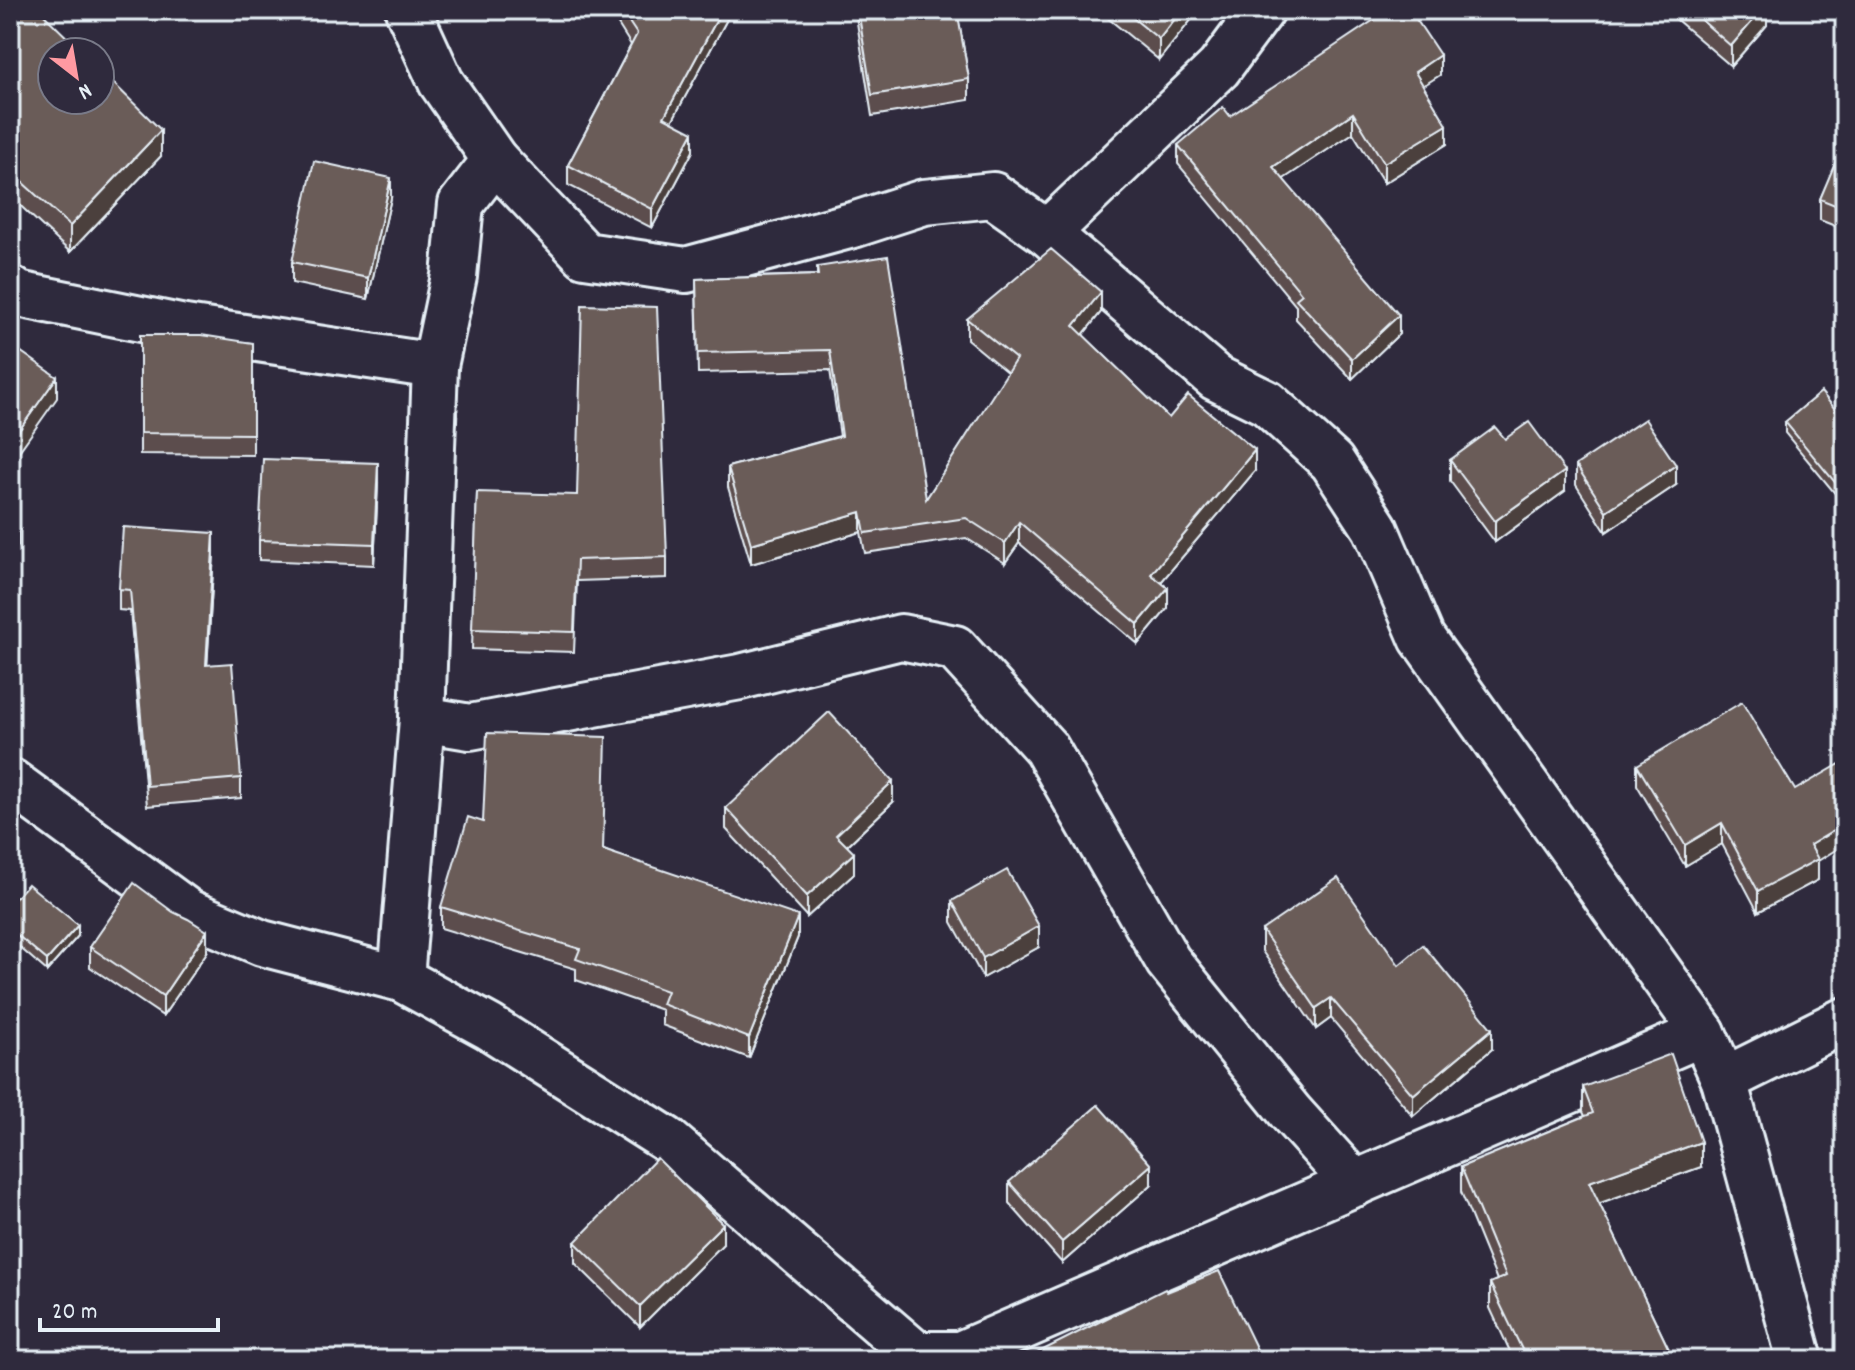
<svg xmlns="http://www.w3.org/2000/svg" width="1855" height="1370" viewBox="0 0 1855 1370" font-family="Dekko,sans-serif">
  <rect width="100%" height="100%" fill="#2f2a3d"/>
  <filter id="ink" filterUnits="userSpaceOnUse"><feTurbulence type="fractalNoise" baseFrequency=".0125" numOctaves="2"/><feDisplacementMap in="SourceGraphic" scale="16" xChannelSelector="R" yChannelSelector="G"/><feConvolveMatrix kernelMatrix="1 2 1 2 8 2 1 2 1" color-interpolation-filters="sRGB"/></filter>
  <g filter="url(#ink)">
    <g fill="none" stroke-linecap="round" stroke-linejoin="round">
      <defs>
        <g id="minor">
          <polyline points="408,10 441,82 495,160 585,255 686,270 856,224 924,202 993,195 1047,233 1216,378 1267,403 1332,462 1375,528 1422,638 1703,1033 1724,1080 1800,1360"/>
          <polyline points="1047,233 1219,68 1262,10"/>
          <polyline points="10,288 18,294 185,328 435,366"/>
          <polyline points="422,719 470,727 740,677 901,637 955,648 1046,748 1168,961 1291,1113 1355,1184"/>
          <polyline points="10,781 188,912 262,943 401,979 489,1027 666,1139 916,1354 960,1354 1703,1033"/>
          <polyline points="401,979 422,719 435,366 454,276 461,204 495,160"/>
          <polyline points="1724,1080 1845,1020"/>
        </g>
      </defs>
      <use href="#minor" stroke="#e8f1f8" stroke-width="50"/>
      <use href="#minor" stroke="#2f2a3d" stroke-width="44"/>
    </g>
    <g fill="#5c4e4d" stroke="#e8f1f8" stroke-width="2">
      <polygon points="10,10 161,156 70,252 10,196"/>
      <polygon points="609,10 732,10 672,121 693,151 652,228 568,185 568,165 631,45"/>
      <polygon points="855,10 957,10 969,79 969,100 872,116"/>
      <polygon points="1098,10 1199,10 1159,60"/>
      <polygon points="1671,10 1767,10 1767,25 1731,66 1671,15"/>
      <polygon points="1440,75 1423,85 1447,144 1384,183 1353,133 1283,179 1399,334 1352,379 1296,319 1296,306 1178,164 1178,145 1230,116"/>
      <polygon points="1845,145 1845,230 1820,220 1820,199"/>
      <polygon points="391,198 368,299 292,283 292,262"/>
      <polygon points="817,267 926,499 1008,373 967,339 967,319 1101,312 1083,335 1169,418 1255,471 1161,582 1168,608 1138,644 1019,543 1005,563 966,538 865,553 861,532 751,564 728,487 728,467 840,436 830,370 698,373 696,279 817,275"/>
      <polygon points="140,335 253,343 253,455 140,454"/>
      <polygon points="1845,421 1845,491 1838,497 1785,433 1785,422"/>
      <polygon points="1505,439 1565,491 1495,542 1450,481 1450,460"/>
      <polygon points="1576,465 1676,485 1606,532 1576,485"/>
      <polygon points="378,484 374,565 259,560 259,540"/>
      <polygon points="477,492 667,557 667,578 577,581 574,652 472,649"/>
      <polygon points="214,553 207,665 241,778 241,798 147,806 130,611 119,610 119,589"/>
      <polygon points="1637,765 1818,861 1818,880 1758,912 1722,844 1685,866 1637,785"/>
      <polygon points="893,802 847,846 854,874 807,917 726,829 726,808"/>
      <polygon points="483,822 604,850 798,937 749,1058 662,1025 662,1010 576,980 576,969 441,928 441,907"/>
      <polygon points="952,901 1039,947 983,978 952,922"/>
      <polygon points="10,904 78,936 47,971 10,939"/>
      <polygon points="1262,930 1399,965 1492,1049 1413,1116 1331,1018 1316,1029 1262,951"/>
      <polygon points="90,947 207,952 163,1016 90,967"/>
      <polygon points="1583,1087 1701,1167 1599,1203 1674,1360 1514,1360 1490,1308 1490,1283 1497,1280 1461,1192 1461,1167 1585,1116 1583,1112"/>
      <polygon points="1009,1182 1151,1185 1062,1263 1009,1203"/>
      <polygon points="575,1242 723,1244 640,1327 575,1263"/>
    </g>
    <g fill="#4b403e" stroke="#e8f1f8" stroke-width="2">
      <polygon points="722,10 732,10 664,136 664,117"/>
      <polygon points="1182,10 1199,10 1159,60 1159,39"/>
      <polygon points="1496,10 1531,10 1496,19"/>
      <polygon points="1762,10 1767,10 1767,25 1731,66 1731,46"/>
      <polygon points="1440,55 1440,75 1415,91 1415,72"/>
      <polygon points="1353,113 1353,133 1273,186 1273,167"/>
      <polygon points="1447,125 1447,144 1384,183 1384,163"/>
      <polygon points="161,130 161,156 70,252 70,226"/>
      <polygon points="693,132 693,151 652,228 652,209"/>
      <polygon points="391,178 391,198 368,299 368,278"/>
      <polygon points="1101,292 1101,312 1074,346 1074,326"/>
      <polygon points="1399,315 1399,334 1352,379 1352,359"/>
      <polygon points="57,377 57,398 10,464 10,443"/>
      <polygon points="1255,450 1255,471 1151,594 1151,574"/>
      <polygon points="378,463 378,484 374,565 374,544"/>
      <polygon points="1676,465 1676,485 1606,532 1606,511"/>
      <polygon points="1565,471 1565,491 1495,542 1495,521"/>
      <polygon points="1845,481 1845,491 1838,497 1838,486"/>
      <polygon points="861,512 861,532 751,564 751,544"/>
      <polygon points="1019,522 1019,543 1005,563 1005,543"/>
      <polygon points="18,526 18,546 10,562 10,541"/>
      <polygon points="214,533 214,553 206,686 206,665"/>
      <polygon points="1168,588 1168,608 1138,644 1138,624"/>
      <polygon points="893,781 893,802 836,856 836,835"/>
      <polygon points="1722,823 1722,844 1685,866 1685,845"/>
      <polygon points="1845,824 1845,844 1818,861 1818,880 1758,912 1758,891 1810,845"/>
      <polygon points="854,853 854,874 807,917 807,896"/>
      <polygon points="798,916 798,937 749,1058 749,1038"/>
      <polygon points="78,925 78,936 47,971 47,960"/>
      <polygon points="1039,926 1039,947 983,978 983,958"/>
      <polygon points="207,931 207,952 163,1016 163,996"/>
      <polygon points="1331,998 1331,1018 1316,1029 1316,1008"/>
      <polygon points="1492,1029 1492,1049 1413,1116 1413,1095"/>
      <polygon points="1701,1142 1701,1167 1589,1207 1589,1182"/>
      <polygon points="1151,1165 1151,1185 1062,1263 1062,1242"/>
      <polygon points="723,1224 723,1244 640,1327 640,1306"/>
    </g>
    <g fill="#6b5b59" stroke="#e8f1f8" stroke-width="2">
      <polygon points="10,10 39,10 82,52 52,52 52,100 100,100 100,70 161,130 70,226 10,171"/>
      <polygon points="621,10 722,10 664,117 693,132 652,209 568,165 637,34"/>
      <polygon points="858,10 957,10 969,79 872,95"/>
      <polygon points="1123,10 1182,10 1159,39"/>
      <polygon points="1389,10 1410,10 1440,55 1415,72 1447,125 1384,163 1353,113 1273,167 1399,315 1352,359 1296,299 1302,294 1178,145 1223,107 1230,116"/>
      <polygon points="1690,10 1762,10 1731,46"/>
      <polygon points="1843,144 1845,145 1845,209 1820,199"/>
      <polygon points="314,161 391,178 368,278 292,262"/>
      <polygon points="1051,249 1101,292 1074,326 1169,418 1188,395 1255,450 1151,574 1168,588 1138,624 1019,522 1005,543 966,518 865,533 861,512 751,544 728,467 842,436 830,350 698,353 696,279 818,275 817,267 888,256 926,499 1016,359 967,319"/>
      <polygon points="582,305 657,307 667,557 577,560 574,632 472,629 477,492 577,495"/>
      <polygon points="140,335 201,335 253,343 253,434 140,433"/>
      <polygon points="10,344 57,377 10,443"/>
      <polygon points="1821,392 1845,421 1845,481 1838,486 1785,422"/>
      <polygon points="1645,419 1676,465 1606,511 1576,465"/>
      <polygon points="1529,422 1565,471 1495,521 1450,460 1495,427 1505,439"/>
      <polygon points="263,459 378,463 374,544 259,540"/>
      <polygon points="10,521 18,526 10,541"/>
      <polygon points="123,527 214,533 206,665 232,663 241,778 147,786 130,590 119,589"/>
      <polygon points="1742,702 1795,790 1845,761 1845,824 1810,845 1818,859 1758,891 1722,823 1685,845 1637,765"/>
      <polygon points="829,712 893,781 836,835 854,853 807,896 726,808"/>
      <polygon points="487,733 606,737 603,850 798,916 749,1038 662,1004 667,991 576,959 580,949 441,907 468,817 483,822"/>
      <polygon points="1007,870 1039,926 983,958 952,901"/>
      <polygon points="1338,878 1399,965 1423,945 1492,1029 1413,1095 1331,998 1316,1008 1262,930"/>
      <polygon points="134,883 173,912 188,919 207,931 163,996 90,947"/>
      <polygon points="28,884 78,925 47,960 10,929 10,904"/>
      <polygon points="1671,1054 1701,1142 1589,1182 1674,1360 1527,1360 1490,1283 1506,1276 1461,1167 1593,1113 1583,1087"/>
      <polygon points="1098,1105 1151,1165 1062,1242 1009,1182"/>
      <polygon points="657,1158 723,1224 640,1306 575,1242"/>
      <polygon points="1219,1271 1262,1360 1038,1360 1035,1354 1165,1289 1167,1292"/>
    </g>
  </g>
  <rect width="1855" height="1370" fill="none" stroke="#2f2a3d" stroke-width="40"/>
  <rect x="20" y="20" width="1815" height="1330" fill="none" stroke="#e8f1f8" stroke-width="3" filter="url(#ink)"/>
  <g transform="translate(76 76) rotate(149)"><circle r="38" fill="#2f2a3d" stroke="#797a88" stroke-width="2"/>
  <path d="M0-6L14 30L0 20L-14 30Z" fill="#ff9aa2"/>
  <text y="-12" font-size="22" font-weight="bold" text-anchor="middle" fill="#e8f1f8">N</text>
  </g>
  <path d="M40 1318v12h178v-12" fill="none" stroke="#e8f1f8" stroke-width="4"/>
  <text x="52" y="1318" font-size="24" fill="#e8f1f8" stroke="#2f2a3d" stroke-width="6" paint-order="stroke">20 m</text>
</svg>
